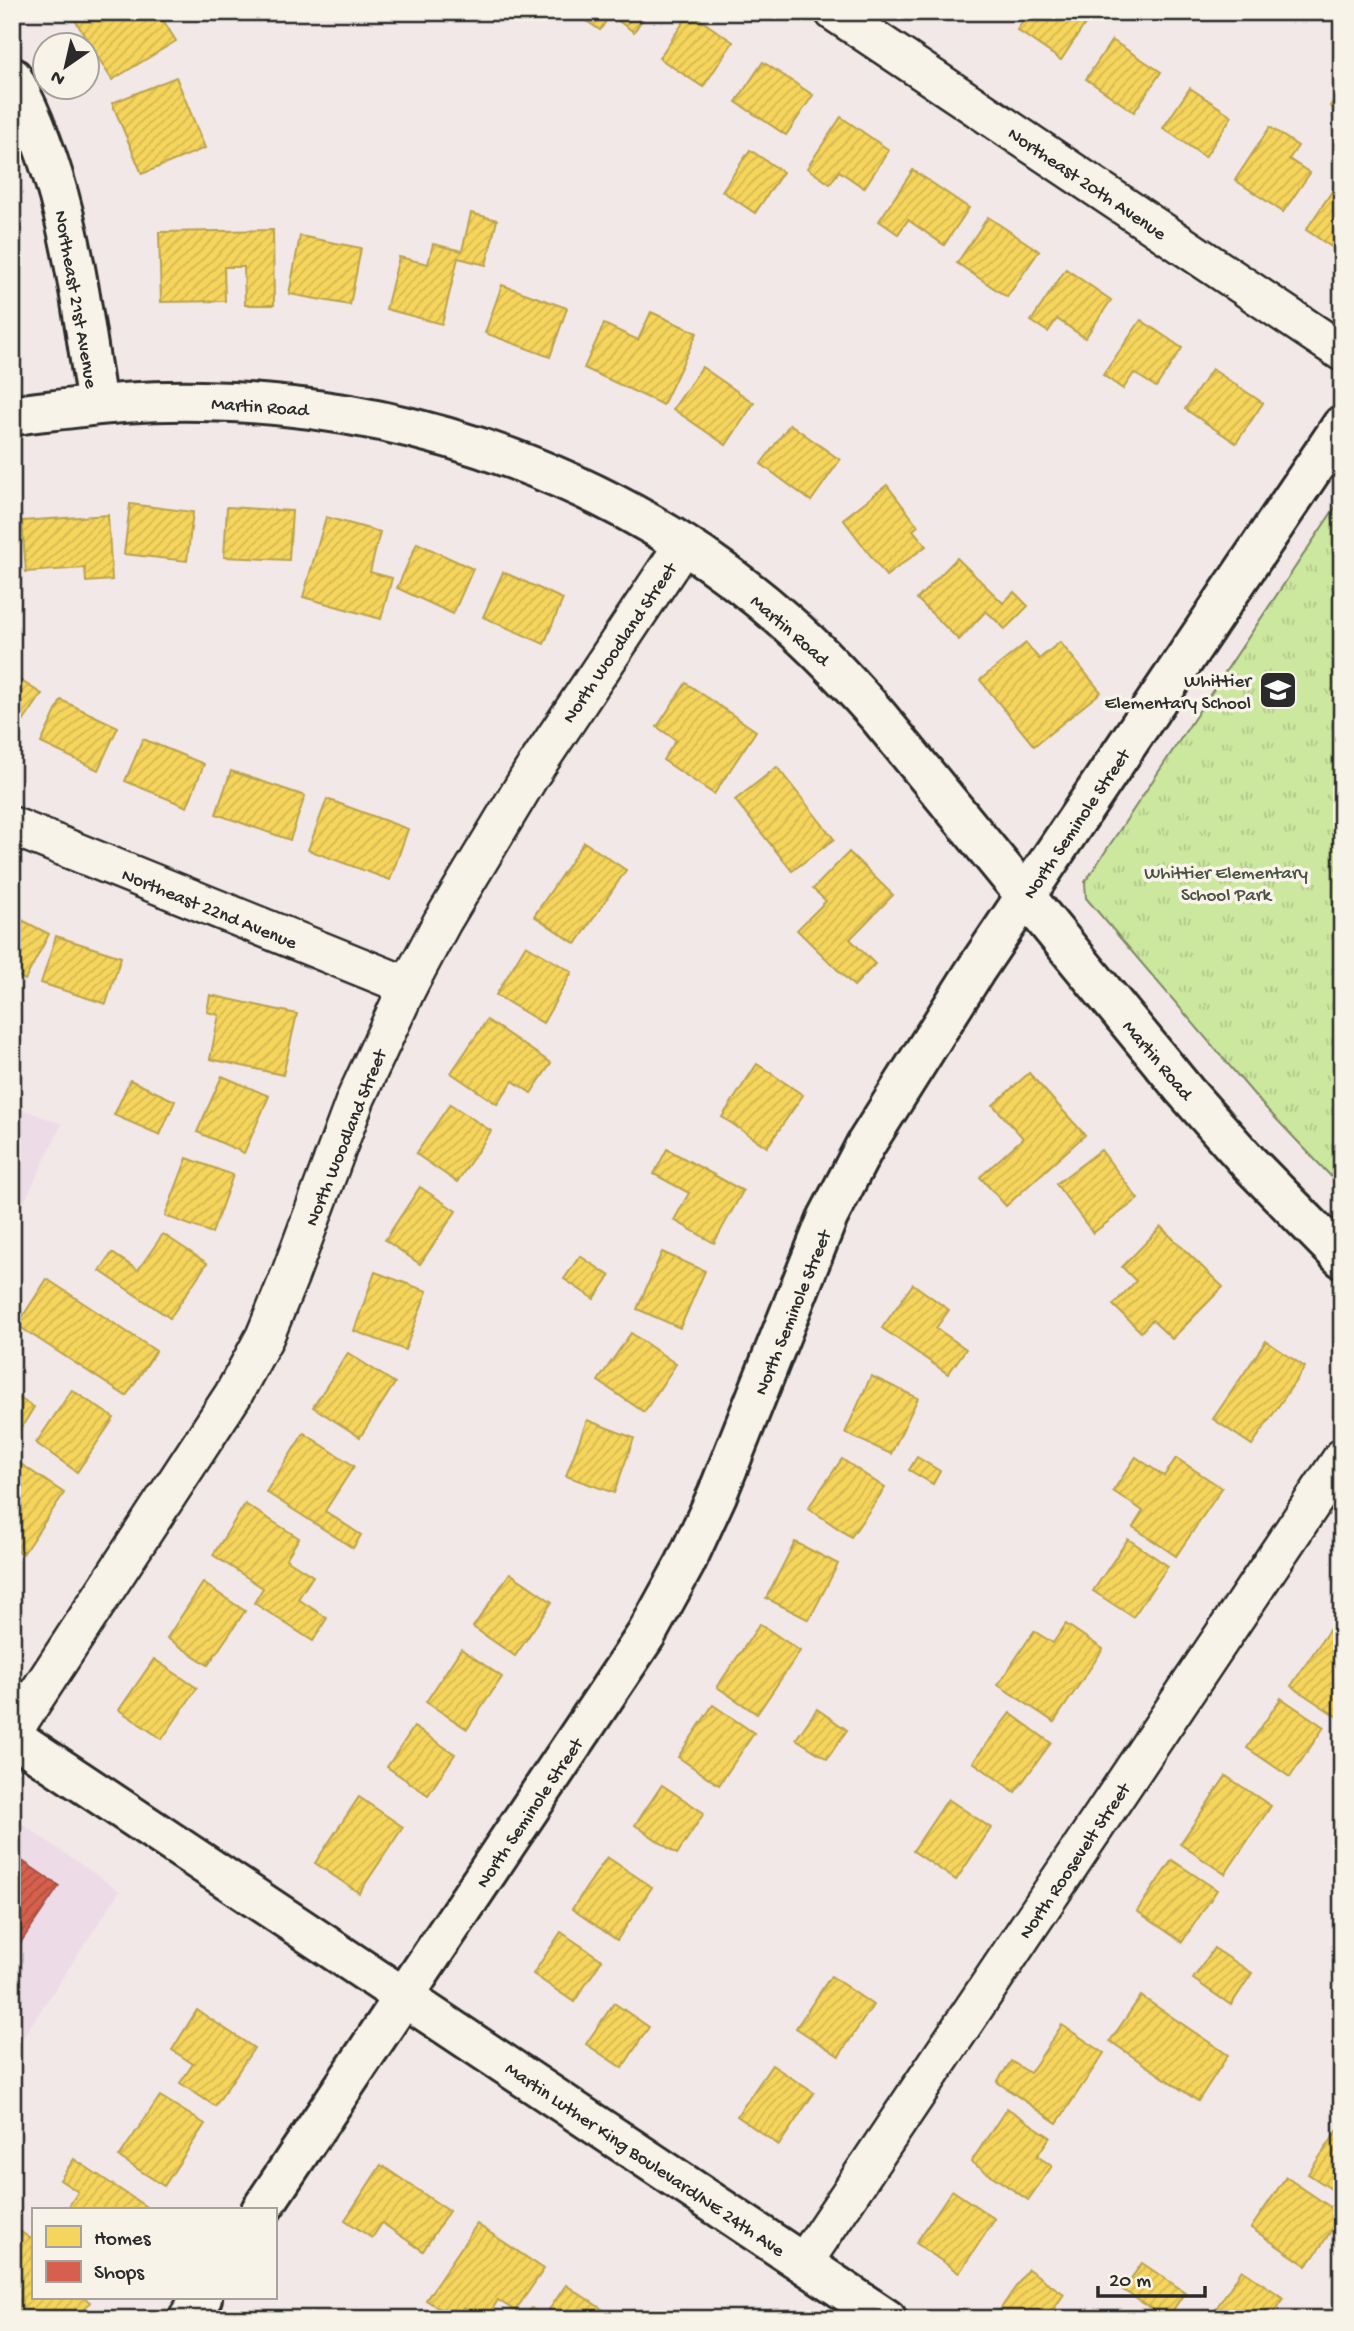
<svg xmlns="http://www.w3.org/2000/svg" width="1354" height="2331" viewBox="0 0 1354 2331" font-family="'Gochi Hand',sans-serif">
  <defs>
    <pattern id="park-tufts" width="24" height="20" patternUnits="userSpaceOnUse" patternTransform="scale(1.75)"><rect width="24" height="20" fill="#cce79e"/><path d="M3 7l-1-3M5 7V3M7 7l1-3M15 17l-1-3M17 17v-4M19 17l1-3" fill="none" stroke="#afc688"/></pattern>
    <pattern id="homes-hatch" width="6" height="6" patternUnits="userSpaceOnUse" patternTransform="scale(1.75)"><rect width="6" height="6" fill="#f6d55c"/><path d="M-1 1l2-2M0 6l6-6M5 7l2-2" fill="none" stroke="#d3b750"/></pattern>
    <pattern id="shops-hatch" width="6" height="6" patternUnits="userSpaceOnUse" patternTransform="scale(1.75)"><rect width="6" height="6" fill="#d6604d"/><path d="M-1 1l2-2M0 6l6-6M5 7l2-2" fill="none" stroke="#ae4f40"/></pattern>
  </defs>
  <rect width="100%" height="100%" fill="#f3e8e8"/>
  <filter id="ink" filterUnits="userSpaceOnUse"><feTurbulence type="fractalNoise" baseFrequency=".0143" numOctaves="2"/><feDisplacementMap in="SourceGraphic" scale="14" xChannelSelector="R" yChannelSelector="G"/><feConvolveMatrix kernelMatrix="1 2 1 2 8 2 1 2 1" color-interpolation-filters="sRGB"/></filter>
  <g filter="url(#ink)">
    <g fill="#eedbe8">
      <polygon points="12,1105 62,1124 12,1228"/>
      <polygon points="12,1817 120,1891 12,2054"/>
    </g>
    <polygon fill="url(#park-tufts)" stroke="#7c8964" stroke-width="2" points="1342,497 1342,1188 1263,1105 1086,898 1085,882"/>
    <g fill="url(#homes-hatch)" stroke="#b9a24d" stroke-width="2">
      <polygon points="70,12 158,12 176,41 112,80"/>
      <polygon points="580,12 647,12 634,32 610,15 600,30 578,15"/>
      <polygon points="1029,12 1080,12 1089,18 1061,60 1017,30"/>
      <polygon points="690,13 733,42 703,87 659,58"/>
      <polygon points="1112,40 1161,72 1134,112 1086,79"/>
      <polygon points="763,62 813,95 786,135 736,102"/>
      <polygon points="176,77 205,148 142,174 112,103"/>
      <polygon points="1190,88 1232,116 1205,157 1163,128"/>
      <polygon points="1342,88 1342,114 1330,106"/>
      <polygon points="841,117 889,150 864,188 839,171 830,184 807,168"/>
      <polygon points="1270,127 1298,146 1289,159 1310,173 1283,212 1235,180"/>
      <polygon points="750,150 783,172 755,213 722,191"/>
      <polygon points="913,170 969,208 944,245 908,220 898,234 879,221"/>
      <polygon points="1339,181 1342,183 1342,254 1306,230"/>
      <polygon points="471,213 497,220 486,265 458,258 442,324 386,309 399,257 428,264 433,244 462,251"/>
      <polygon points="988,217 1039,251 1007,297 957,263"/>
      <polygon points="273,230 274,305 245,305 244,267 224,267 225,301 161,302 159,232"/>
      <polygon points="300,236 361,248 350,305 289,294"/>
      <polygon points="1066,269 1111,300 1085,338 1057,319 1048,332 1031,321"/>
      <polygon points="502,285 567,308 550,357 485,333"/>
      <polygon points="651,312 697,333 663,405 584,368 604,324 638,340"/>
      <polygon points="1141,320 1182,348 1156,387 1134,373 1123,389 1103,375"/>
      <polygon points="702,367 754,403 726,445 673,409"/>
      <polygon points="1212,369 1263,403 1236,443 1185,409"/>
      <polygon points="790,424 840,460 811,501 761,464"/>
      <polygon points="887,485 918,526 913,530 926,546 886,576 843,519"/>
      <polygon points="130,504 193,512 187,561 124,554"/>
      <polygon points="227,507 292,511 289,560 224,557"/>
      <polygon points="108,515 112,580 86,582 85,568 26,572 22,521"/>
      <polygon points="326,517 380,532 370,572 392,578 381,619 303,597"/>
      <polygon points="417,543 473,569 453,614 397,588"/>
      <polygon points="957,558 1003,603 1014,592 1028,606 1005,629 986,611 959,640 917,599"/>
      <polygon points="503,572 563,599 544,644 483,617"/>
      <polygon points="1060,642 1101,692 1034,746 980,680 1026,643 1039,659"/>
      <polygon points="12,675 42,694 12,738"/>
      <polygon points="686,683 756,731 714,794 663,760 676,740 657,727"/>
      <polygon points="61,700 118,727 98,770 41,743"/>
      <polygon points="143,739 204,764 187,807 125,781"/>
      <polygon points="777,767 834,839 792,871 735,800"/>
      <polygon points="231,771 305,796 290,840 216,814"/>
      <polygon points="327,799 408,829 390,880 308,850"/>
      <polygon points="584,842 626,870 576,944 534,916"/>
      <polygon points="849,852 893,895 850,939 875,964 854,986 797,930 826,901 813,889"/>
      <polygon points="12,915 49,934 25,980 12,973"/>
      <polygon points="56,936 121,957 106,1004 41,983"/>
      <polygon points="526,945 572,972 543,1023 496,995"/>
      <polygon points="210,995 297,1014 283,1075 210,1059 219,1015 207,1012"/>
      <polygon points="487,1020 551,1063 531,1093 513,1081 497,1104 451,1073"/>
      <polygon points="757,1064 803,1095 767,1147 722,1117"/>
      <polygon points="1029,1073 1085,1135 1006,1206 980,1177 1023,1138 993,1105"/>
      <polygon points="222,1076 269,1096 244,1153 197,1132"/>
      <polygon points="130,1080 175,1101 160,1135 114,1115"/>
      <polygon points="450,1104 491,1131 457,1182 416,1154"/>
      <polygon points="667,1149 743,1191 714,1243 674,1220 689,1193 654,1174"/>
      <polygon points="1101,1150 1138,1199 1093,1233 1056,1184"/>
      <polygon points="187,1158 233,1175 212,1233 165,1216"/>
      <polygon points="420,1187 456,1211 420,1264 385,1240"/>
      <polygon points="1161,1227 1223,1287 1172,1339 1152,1320 1141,1332 1113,1305 1136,1281 1122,1267"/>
      <polygon points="163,1234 207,1263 170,1318 100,1271 112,1253 138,1270"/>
      <polygon points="662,1252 705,1271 680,1328 637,1309"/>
      <polygon points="580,1256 610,1276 594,1299 564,1279"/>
      <polygon points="375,1272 427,1291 405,1350 354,1331"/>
      <polygon points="47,1279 156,1351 126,1396 17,1325"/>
      <polygon points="913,1284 949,1310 936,1328 966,1349 948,1374 882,1328"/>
      <polygon points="631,1333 676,1364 644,1412 598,1381"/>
      <polygon points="1266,1341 1305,1367 1252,1445 1213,1419"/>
      <polygon points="348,1353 395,1383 360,1437 313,1407"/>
      <polygon points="871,1376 918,1398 891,1454 845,1433"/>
      <polygon points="72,1390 114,1418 77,1472 36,1443"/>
      <polygon points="12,1394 34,1407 12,1443"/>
      <polygon points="587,1420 634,1438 614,1493 566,1476"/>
      <polygon points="304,1433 354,1466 325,1511 361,1535 353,1548 266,1492"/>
      <polygon points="917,1457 940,1471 933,1484 909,1470"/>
      <polygon points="1136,1457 1164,1476 1176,1458 1222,1488 1176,1556 1133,1527 1143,1511 1113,1491"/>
      <polygon points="12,1458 64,1493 23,1554 12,1547"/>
      <polygon points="842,1459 885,1488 851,1537 808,1508"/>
      <polygon points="245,1504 299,1538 286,1559 313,1576 298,1599 327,1618 313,1641 254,1603 263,1588 213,1555"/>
      <polygon points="1128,1539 1168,1566 1133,1617 1093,1591"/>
      <polygon points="795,1542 838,1564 809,1620 766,1598"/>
      <polygon points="510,1573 552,1602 515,1656 473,1627"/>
      <polygon points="203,1583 245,1611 208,1665 167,1638"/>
      <polygon points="1340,1614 1342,1615 1342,1720 1291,1686"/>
      <polygon points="760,1624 800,1651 757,1714 717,1687"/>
      <polygon points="1066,1624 1103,1649 1054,1722 998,1685 1034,1631 1053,1643"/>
      <polygon points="461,1649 502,1677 467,1729 426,1702"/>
      <polygon points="154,1659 197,1688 162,1739 119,1710"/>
      <polygon points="1281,1698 1324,1727 1290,1777 1247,1748"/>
      <polygon points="713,1705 754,1733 719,1785 678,1757"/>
      <polygon points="817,1709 847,1730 827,1759 796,1739"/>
      <polygon points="1010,1713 1051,1743 1015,1792 973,1762"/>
      <polygon points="414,1727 455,1754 428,1795 387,1767"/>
      <polygon points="1226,1776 1271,1806 1225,1874 1180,1844"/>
      <polygon points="662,1785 704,1813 677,1854 635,1825"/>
      <polygon points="359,1797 403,1827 359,1893 315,1863"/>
      <polygon points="948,1799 991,1828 956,1880 913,1851"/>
      <polygon points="607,1857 652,1887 617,1940 572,1909"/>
      <polygon points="1172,1860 1217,1890 1182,1942 1137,1911"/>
      <polygon points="561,1932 602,1960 574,2002 533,1974"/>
      <polygon points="1214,1948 1252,1973 1231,2005 1193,1979"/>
      <polygon points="831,1976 873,2005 839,2056 796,2028"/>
      <polygon points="1141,1996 1228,2055 1198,2101 1110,2041"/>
      <polygon points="614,2003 649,2027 622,2068 586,2044"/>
      <polygon points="197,2010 254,2048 215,2106 180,2083 193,2064 172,2050"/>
      <polygon points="1062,2025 1104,2053 1057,2123 997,2082 1011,2061 1030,2073"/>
      <polygon points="772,2065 814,2093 779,2145 737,2116"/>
      <polygon points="160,2096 205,2124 164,2186 119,2157"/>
      <polygon points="1007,2108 1050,2137 1037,2156 1052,2166 1028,2200 971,2162"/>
      <polygon points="1342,2124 1342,2196 1308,2174"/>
      <polygon points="74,2159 148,2208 147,2210 67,2209 78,2192 60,2180"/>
      <polygon points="381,2165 449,2211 423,2251 382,2223 372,2238 345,2220"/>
      <polygon points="1286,2177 1342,2215 1307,2266 1251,2228"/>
      <polygon points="952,2190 995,2219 959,2273 916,2243"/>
      <polygon points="477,2224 544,2269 515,2311 498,2300 486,2319 455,2319 426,2300"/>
      <polygon points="12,2226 33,2240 33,2298 83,2298 90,2302 78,2319 12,2319"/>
      <polygon points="1142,2263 1185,2292 1167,2319 1123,2290"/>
      <polygon points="1028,2269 1064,2294 1047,2319 1004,2319 997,2314"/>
      <polygon points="1242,2270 1284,2298 1270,2319 1209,2319"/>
      <polygon points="566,2285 617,2319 525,2319 531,2308 544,2317"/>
    </g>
    <polygon fill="url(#shops-hatch)" stroke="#a35043" stroke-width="2" points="12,1854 59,1886 12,1955"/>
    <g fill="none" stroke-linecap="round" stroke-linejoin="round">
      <defs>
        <g id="street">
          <polyline points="834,12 1342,352"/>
          <polyline points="12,826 408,986"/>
          <polyline points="12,1733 233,1395 265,1336 290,1275 356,1098 408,986 442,922 531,774 684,544"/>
          <polyline points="804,2262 1342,1458"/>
        </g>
        <g id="secondary">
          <path d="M 12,77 C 68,179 79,292 97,405"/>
          <path d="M 12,416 C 29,412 47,411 65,409 C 110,403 155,400 201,401 C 414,404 626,480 786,622 C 820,651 849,683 878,716 L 1185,1091 L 1249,1163 L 1342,1258"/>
          <polyline points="12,1736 887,2319"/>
          <polyline points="261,2210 646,1635 685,1564 717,1495 828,1217 866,1144 975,971 1342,425"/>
          <polyline points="188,2319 202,2298"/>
        </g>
      </defs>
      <use href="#street" stroke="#2b2b2b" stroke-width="42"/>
      <use href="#secondary" stroke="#2b2b2b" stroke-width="44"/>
      <use href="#street" stroke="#f7f3e8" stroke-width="37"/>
      <use href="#secondary" stroke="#f7f3e8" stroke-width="38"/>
    </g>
  </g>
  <defs>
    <symbol id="school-square" viewBox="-11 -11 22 22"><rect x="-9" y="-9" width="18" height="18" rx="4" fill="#2b2b2b" stroke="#f7f3e8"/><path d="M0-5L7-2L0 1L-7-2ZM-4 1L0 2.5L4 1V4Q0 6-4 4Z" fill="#fff"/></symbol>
  </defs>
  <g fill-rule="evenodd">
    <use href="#school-square" x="1256" y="668" width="44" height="44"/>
  </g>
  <g text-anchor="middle" stroke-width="7" stroke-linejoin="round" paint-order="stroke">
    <g font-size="19" fill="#2b2b2b" stroke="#f7f3e8">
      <text transform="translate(1088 182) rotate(34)" y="7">Northeast 20th Avenue</text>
      <text transform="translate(78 299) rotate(80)" y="7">Northeast 21st Avenue</text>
      <text transform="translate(260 405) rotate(4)" y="7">Martin Road</text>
      <text transform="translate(791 629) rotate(41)" y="7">Martin Road</text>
      <text transform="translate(618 642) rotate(-56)" y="7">North Woodland Street</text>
      <text transform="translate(1075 823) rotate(-56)" y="7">North Seminole Street</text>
      <text transform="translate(210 907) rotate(22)" y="7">Northeast 22nd Avenue</text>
      <text transform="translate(1159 1059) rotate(50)" y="7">Martin Road</text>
      <text transform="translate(344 1137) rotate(-68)" y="7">North Woodland Street</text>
      <text transform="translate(791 1312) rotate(-68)" y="7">North Seminole Street</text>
      <text transform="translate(528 1812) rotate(-56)" y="7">North Seminole Street</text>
      <text transform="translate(1073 1860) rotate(-56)" y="7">North Roosevelt Street</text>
      <text transform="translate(646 2158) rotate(34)" y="7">Martin Luther King Boulevard/NE 24th Ave</text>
    </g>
    <g font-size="19" fill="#2b2b2b" stroke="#f7f3e8" text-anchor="end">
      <text x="1251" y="686">Whittier<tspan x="1251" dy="22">Elementary School</tspan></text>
    </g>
    <g font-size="19" fill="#4b5142" stroke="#f7f3e8">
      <text x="1226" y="878">Whittier Elementary<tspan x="1226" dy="22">School Park</tspan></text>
    </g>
  </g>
  <rect width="1354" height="2331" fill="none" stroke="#f7f3e8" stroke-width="42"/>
  <rect x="21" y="21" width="1312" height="2289" fill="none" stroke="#2b2b2b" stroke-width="2.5" filter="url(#ink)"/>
  <rect x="32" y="2208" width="245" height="91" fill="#f7f3e8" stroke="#a5a39c" stroke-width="2"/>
  <rect x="46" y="2226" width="35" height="21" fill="#f6d55c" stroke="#a5a39c" stroke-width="2"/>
  <text x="94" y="2244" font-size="21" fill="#2b2b2b">Homes</text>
  <rect x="46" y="2261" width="35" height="21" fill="#d6604d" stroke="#a5a39c" stroke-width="2"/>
  <text x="94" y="2278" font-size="21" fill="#2b2b2b">Shops</text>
  <g transform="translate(66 66) rotate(214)"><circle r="33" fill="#f7f3e8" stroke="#a5a39c" stroke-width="2"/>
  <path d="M0-5L12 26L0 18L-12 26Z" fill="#2b2b2b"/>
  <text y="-10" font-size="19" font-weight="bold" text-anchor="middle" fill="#2b2b2b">N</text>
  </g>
  <path d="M1098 2286v10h107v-10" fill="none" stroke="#2b2b2b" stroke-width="3.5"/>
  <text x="1109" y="2286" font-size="21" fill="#2b2b2b" stroke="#f7f3e8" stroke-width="5" paint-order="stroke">20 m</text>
</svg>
